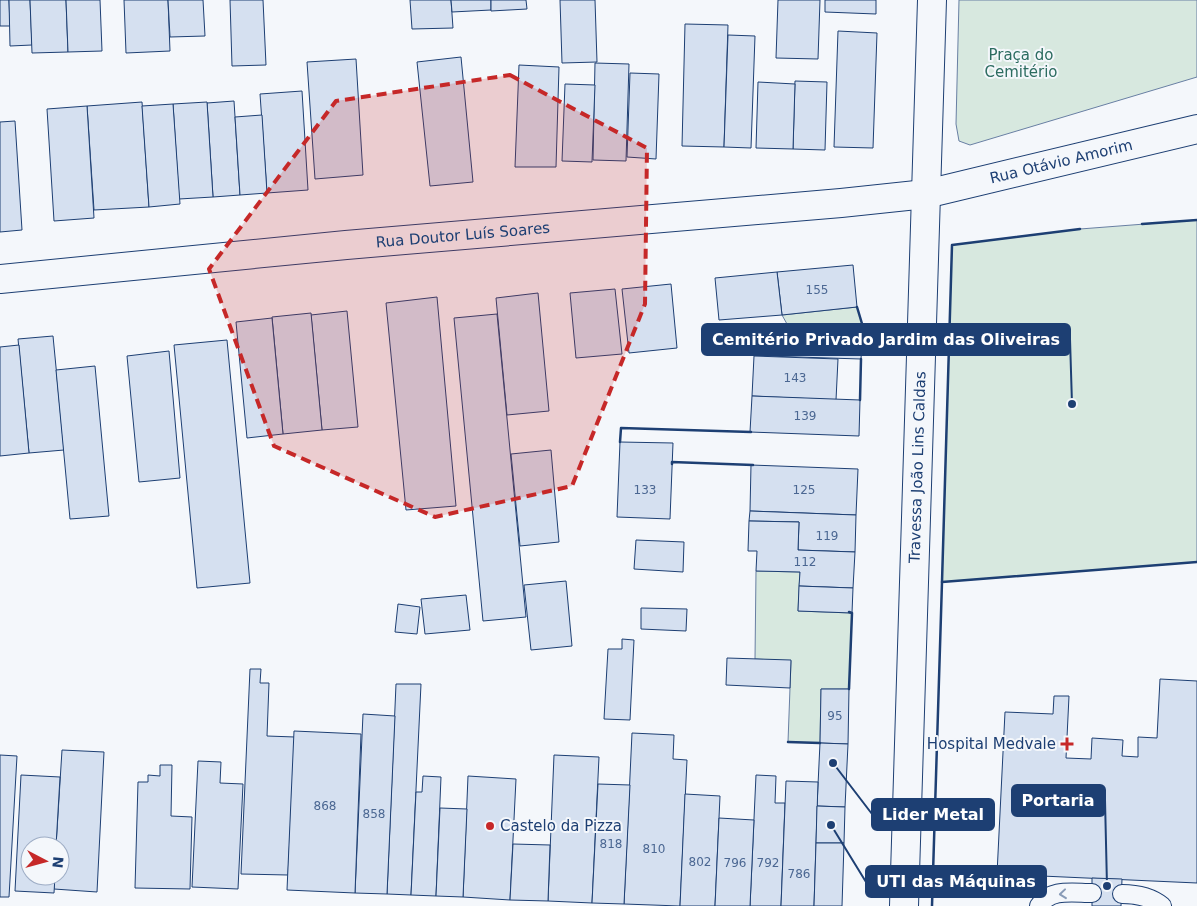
<svg xmlns="http://www.w3.org/2000/svg" width="1197" height="906" viewBox="0 0 1197 906" font-family="'DejaVu Sans',sans-serif">
  <rect width="100%" height="100%" fill="#f4f7fb"/>
  <g fill="#d7e8df" stroke="#687fa3">
    <polygon points="959,0 1197,0 1197,77 970,145 959,141 956,124"/>
    <polygon points="1197,220 1197,562 942,582 952,245 1080,229"/>
    <polygon points="857,307 863,327 787,324 782,315"/>
    <polygon points="756,571 800,572 798,611 852,613 849,689 821,689 820,743 788,742 791,661 755,659"/>
  </g>
  <g fill="#d5e0f0" stroke="#1d3f73">
    <polygon points="0,0 9,0 10,26 0,26"/>
    <polygon points="9,0 30,0 32,45 10,46"/>
    <polygon points="30,0 66,0 68,52 32,53"/>
    <polygon points="66,0 100,0 102,51 68,52"/>
    <polygon points="124,0 168,0 170,51 126,53"/>
    <polygon points="168,0 203,0 205,36 170,37"/>
    <polygon points="230,0 263,0 266,65 232,66"/>
    <polygon points="410,0 451,0 453,28 412,29"/>
    <polygon points="451,0 491,0 491,10 452,12"/>
    <polygon points="491,0 526,0 527,9 491,11"/>
    <polygon points="560,0 595,0 597,62 562,63"/>
    <polygon points="778,0 820,0 818,59 776,58"/>
    <polygon points="825,0 876,0 876,14 825,12"/>
    <polygon points="685,24 728,25 724,147 682,146"/>
    <polygon points="838,31 877,33 873,148 834,147"/>
    <polygon points="728,35 755,36 751,148 724,147"/>
    <polygon points="461,57 473,182 430,186 417,62"/>
    <polygon points="356,59 363,175 315,179 307,62"/>
    <polygon points="595,63 629,64 626,161 593,160"/>
    <polygon points="519,65 559,67 556,167 515,167"/>
    <polygon points="630,73 659,74 656,159 627,157"/>
    <polygon points="795,81 827,82 825,150 793,149"/>
    <polygon points="758,82 795,84 793,149 756,148"/>
    <polygon points="565,84 595,85 592,162 562,161"/>
    <polygon points="302,91 308,190 267,193 260,94"/>
    <polygon points="234,101 240,195 213,197 207,103"/>
    <polygon points="142,102 149,207 94,210 87,106"/>
    <polygon points="207,102 213,197 179,199 173,104"/>
    <polygon points="173,104 180,204 149,207 142,106"/>
    <polygon points="87,106 94,218 54,221 47,109"/>
    <polygon points="262,115 267,193 240,195 235,117"/>
    <polygon points="15,121 22,230 0,232 0,122"/>
    <polygon points="853,265 857,307 782,315 777,272"/>
    <polygon points="777,272 782,315 719,320 715,278"/>
    <polygon points="671,284 677,348 629,353 622,289"/>
    <polygon points="615,289 622,354 576,358 570,293"/>
    <polygon points="538,293 549,411 507,415 496,298"/>
    <polygon points="437,297 456,506 406,510 386,303"/>
    <polygon points="347,311 358,427 322,430 311,315"/>
    <polygon points="311,313 322,430 283,434 272,317"/>
    <polygon points="497,314 526,617 483,621 454,318"/>
    <polygon points="272,318 283,434 247,438 236,322"/>
    <polygon points="765,324 863,327 861,359 764,356"/>
    <polygon points="53,336 64,450 29,453 18,339"/>
    <polygon points="227,340 250,583 197,588 174,345"/>
    <polygon points="19,345 29,453 0,456 0,347"/>
    <polygon points="169,351 180,478 139,482 127,356"/>
    <polygon points="754,356 838,359 836,400 752,396"/>
    <polygon points="95,366 109,516 70,519 56,370"/>
    <polygon points="752,396 860,400 859,436 750,432"/>
    <polygon points="620,442 673,443 670,519 617,517"/>
    <polygon points="551,450 559,542 520,546 511,454"/>
    <polygon points="751,465 858,469 856,515 750,511"/>
    <polygon points="750,511 856,515 855,552 798,550 799,522 749,521"/>
    <polygon points="749,521 799,522 798,550 855,552 853,588 799,586 800,572 756,571 757,551 748,551"/>
    <polygon points="636,540 684,542 683,572 634,569"/>
    <polygon points="566,581 572,646 531,650 524,585"/>
    <polygon points="799,586 853,588 852,613 798,611"/>
    <polygon points="466,595 470,630 425,634 421,599"/>
    <polygon points="398,604 420,607 417,634 395,632"/>
    <polygon points="641,608 687,609 686,631 641,629"/>
    <polygon points="622,639 634,640 630,720 604,719 608,649 622,649"/>
    <polygon points="727,658 791,660 790,688 726,685"/>
    <polygon points="250,669 261,669 260,683 269,683 267,736 295,737 288,875 241,874"/>
    <polygon points="1160,679 1197,681 1197,883 997,874 1005,712 1053,714 1054,696 1069,696 1066,758 1091,759 1092,738 1123,740 1122,756 1138,757 1138,737 1157,738"/>
    <polygon points="396,684 421,684 411,895 387,894"/>
    <polygon points="821,689 849,689 848,744 820,743"/>
    <polygon points="363,714 395,716 387,894 355,893"/>
    <polygon points="294,731 361,734 355,893 287,890"/>
    <polygon points="632,733 674,735 673,759 687,760 680,906 624,904"/>
    <polygon points="820,743 848,744 845,807 817,806"/>
    <polygon points="62,750 104,752 97,892 54,889 55,876 60,876 60,846 56,846"/>
    <polygon points="0,755 17,756 9,897 0,897"/>
    <polygon points="554,755 599,757 592,903 548,901"/>
    <polygon points="198,761 221,762 220,783 243,784 238,889 192,887"/>
    <polygon points="160,765 172,765 171,816 192,817 190,889 135,888 138,782 148,782 148,775 160,776"/>
    <polygon points="21,775 60,777 56,846 30,846 30,876 55,876 54,893 15,891"/>
    <polygon points="756,775 776,776 775,803 785,803 781,906 750,906"/>
    <polygon points="423,776 441,777 436,896 411,895 416,792 422,792"/>
    <polygon points="468,776 516,779 510,900 463,897"/>
    <polygon points="786,781 818,782 814,906 781,906"/>
    <polygon points="598,784 630,785 624,904 592,903"/>
    <polygon points="685,794 720,796 715,906 680,906"/>
    <polygon points="817,806 845,807 844,843 816,843"/>
    <polygon points="440,808 467,809 463,897 436,896"/>
    <polygon points="719,818 754,820 750,906 715,906"/>
    <polygon points="816,843 844,843 842,906 814,906"/>
    <polygon points="513,844 550,845 548,901 510,900"/>
    <polygon points="1092,878 1122,879 1121,906 1092,906"/>
  </g>
  <g fill="none" stroke-linecap="round" stroke-linejoin="round">
    <defs>
      <g id="service">
        <path d="M 1122,894 C 1137,894 1151,897 1162,906"/>
        <path d="M 1039,906 C 1050,888 1073,893 1092,893"/>
      </g>
      <g id="minor">
        <path id="s1" d="M 0,279 L 346,245 L 841,203 L 926,194 L 1197,129"/>
        <path id="s2" d="M 904,906 L 932,0"/>
      </g>
    </defs>
    <use href="#service" stroke="#1d3f73" stroke-width="20"/>
    <use href="#minor" stroke="#1d3f73" stroke-width="30"/>
    <use href="#service" stroke="#f4f7fb" stroke-width="18"/>
    <use href="#minor" stroke="#f4f7fb" stroke-width="28"/>
    <g stroke="#1d3f73" stroke-width="2.5">
      <polyline points="1142,224 1197,220"/>
      <polyline points="857,307 863,327"/>
      <polyline points="860,400 861,359"/>
      <polyline points="620,442 621,428 751,432"/>
      <polyline points="672,464 672,462 753,465"/>
      <polyline points="942,582 952,245 1080,229"/>
      <polyline points="849,612 852,613 849,689"/>
      <polyline points="788,742 820,743"/>
      <polyline points="932,906 942,582 1197,562"/>
    </g>
  </g>
  <defs><path id="oneway-chevron" d="M-2-3.5L2.5 0L-2 3.5" fill="none" stroke-width="1.6" stroke-linecap="round" stroke-linejoin="round" transform="scale(1.25)"/></defs>
  <use stroke="#889bb7" href="#oneway-chevron" transform="translate(1063 894) rotate(174)"/>
  <path fill="#c62828" fill-opacity="0.2" stroke="#c62828" stroke-width="4" stroke-dasharray="10 6" stroke-linejoin="round" d="M 510,75 L 647,148 L 645,304 L 572,486 L 435,517 L 274,446 L 209,269 L 336,101 Z"/>
  <g fill="#c62828" stroke="#f4f7fb" stroke-width="2">
    <path d="M1064.5 736.5h5v5h5v5h-5v5h-5v-5h-5v-5h5z"/>
    <circle cx="490" cy="826" r="5"/>
  </g>
  <g text-anchor="middle" stroke-width="4" stroke-linejoin="round" paint-order="stroke">
    <g font-size="12" fill="#4b6792">
      <text x="817" y="294">155</text>
      <text x="795" y="382">143</text>
      <text x="805" y="420">139</text>
      <text x="645" y="494">133</text>
      <text x="804" y="494">125</text>
      <text x="827" y="540">119</text>
      <text x="805" y="566">112</text>
      <text x="835" y="720">95</text>
      <text x="325" y="810">868</text>
      <text x="374" y="818">858</text>
      <text x="611" y="848">818</text>
      <text x="654" y="853">810</text>
      <text x="700" y="866">802</text>
      <text x="735" y="867">796</text>
      <text x="768" y="867">792</text>
      <text x="799" y="878">786</text>
    </g>
    <g font-size="15" fill="#2c6c60" stroke="#f4f7fb">
      <text x="1021" y="60">Praça do<tspan x="1021" dy="17">Cemitério</tspan></text>
    </g>
    <g font-size="15" fill="#1d3f73" stroke="#f4f7fb">
      <text dy="5" stroke="none"><textPath href="#s1" startOffset="1069">Rua Otávio Amorim</textPath></text>
      <text dy="5" stroke="none"><textPath href="#s1" startOffset="465">Rua Doutor Luís Soares</textPath></text>
      <text dy="5" stroke="none"><textPath href="#s2" startOffset="439">Travessa João Lins Caldas</textPath></text>
    </g>
    <g font-size="15" fill="#1d3f73" stroke="#f4f7fb" text-anchor="end">
      <text x="1056" y="749">Hospital Medvale</text>
      <text x="500" y="831" text-anchor="start">Castelo da Pizza</text>
    </g>
  </g>
  <path fill="none" stroke="#1d3f73" stroke-width="2" d="M1072 404L1070 339M1107 886L1105 800M833 763L872 814M831 825L866 882"/>
  <g fill="#1d3f73" stroke="#f4f7fb" stroke-width="2">
    <circle cx="1072" cy="404" r="5"/>
    <circle cx="1107" cy="886" r="5"/>
    <circle cx="833" cy="763" r="5"/>
    <circle cx="831" cy="825" r="5"/>
  </g>
  <g fill="#1d3f73" stroke="#1d3f73" stroke-width="2">
    <rect x="702" y="324" width="368" height="31" rx="5"/>
    <rect x="1012" y="785" width="93" height="31" rx="5"/>
    <rect x="872" y="799" width="122" height="31" rx="5"/>
    <rect x="866" y="866" width="180" height="31" rx="5"/>
  </g>
  <g font-size="16" text-anchor="middle" font-weight="bold" fill="#fff">
    <text x="886" y="345">Cemitério Privado Jardim das Oliveiras</text>
    <text x="1058" y="806">Portaria</text>
    <text x="933" y="820">Lider Metal</text>
    <text x="956" y="887">UTI das Máquinas</text>
  </g>
  <g transform="translate(45 861) rotate(96)"><circle r="24" fill="#f4f7fb" stroke="#9eadc5"/>
  <path d="M0-4L9 19L0 12L-9 19Z" fill="#c62828"/>
  <text y="-8" font-size="14" font-weight="bold" text-anchor="middle" fill="#1d3f73">N</text>
  </g>
</svg>
